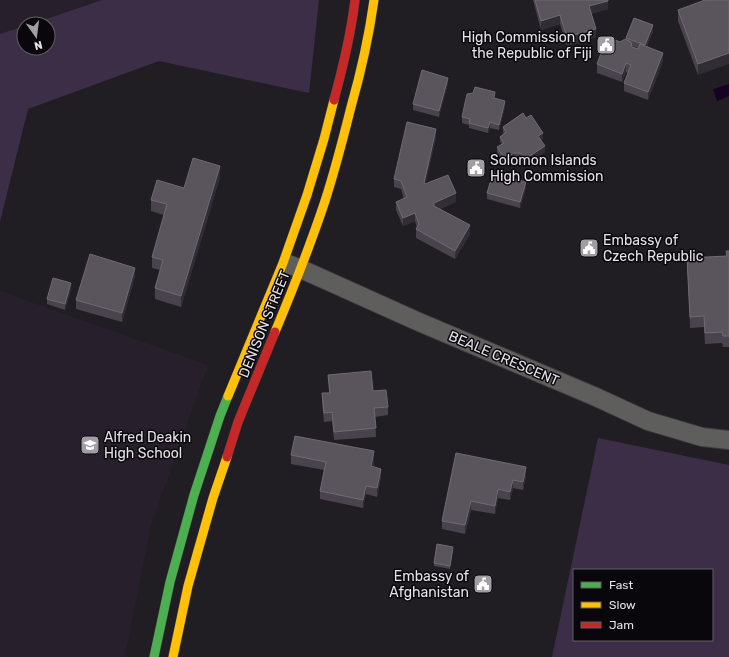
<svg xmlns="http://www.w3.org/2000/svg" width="729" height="657" viewBox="0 0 729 657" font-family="Rubik,sans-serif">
  <rect width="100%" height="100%" fill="#201e22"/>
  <g fill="#27202c">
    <polygon points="0,0 102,0 31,24 24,24 24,26 0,34"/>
    <polygon points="0,291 208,365 151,525 125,657 0,657"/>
  </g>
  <g fill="#3c2e47" fill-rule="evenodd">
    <polygon points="102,0 319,0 309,93 159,61 28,109 0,222 0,34 24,26 24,48 48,48 48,24 31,24"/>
    <path d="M 598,438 L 729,465 L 729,657 L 552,657 ZM 574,570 L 712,570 L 712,640 L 574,640 Z"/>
  </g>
  <polygon fill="#160324" points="729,84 729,96 717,101 713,89"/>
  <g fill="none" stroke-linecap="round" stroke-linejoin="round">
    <defs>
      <polyline id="street" points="288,264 301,269 419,322 596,397 648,421 702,437 729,440"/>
      <polyline id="fast" points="154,657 170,582 194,495 220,416 228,396"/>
      <g id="slow">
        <path d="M 275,332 C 293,289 310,246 325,201 C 335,170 343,139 351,107 C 361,72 369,36 374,0"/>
        <polyline points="228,396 283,263 307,195 324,139 334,100"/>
        <polyline points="173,657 188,586 213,498 227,457"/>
      </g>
      <g id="jam">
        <path d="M 334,100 C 343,67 351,34 355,0"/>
        <polyline points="227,457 238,422 275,332"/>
      </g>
    </defs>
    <use href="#street" stroke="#3c3a3d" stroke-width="20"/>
    <use href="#fast" stroke="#3c3a3d" stroke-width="10"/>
    <use href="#slow" stroke="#3c3a3d" stroke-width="10"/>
    <use href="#jam" stroke="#3c3a3d" stroke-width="10"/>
    <use href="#street" stroke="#5e5e5d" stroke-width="18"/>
    <use href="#fast" stroke="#4caf50" stroke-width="9"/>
    <use href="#slow" stroke="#ffc107" stroke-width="9"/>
    <use href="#jam" stroke="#c62828" stroke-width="9"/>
  </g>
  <g fill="#49434d" fill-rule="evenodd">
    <polygon points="533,0 608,0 608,9 591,14 596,37 567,46 560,24 541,30"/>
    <polygon points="705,0 698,75 678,21 678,10"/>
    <path d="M 653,31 L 647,46 L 663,61 L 648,100 L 624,91 L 624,83 L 628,73 L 626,72 L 622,82 L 597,73 L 597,64 L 620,42 L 626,39 L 626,38 ZM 632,46 L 638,48 L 638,49 L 632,47 Z"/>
    <polygon points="448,83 439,117 413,110 413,104"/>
    <polygon points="495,98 505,107 499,130 490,128 488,133 469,128 469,125 462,123 462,117"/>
    <polygon points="526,118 543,138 541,140 545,152 525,165 521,159 514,158 505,165 497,153 497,147 502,144 500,142 500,137 504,134 503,133 503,127"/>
    <polygon points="436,138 425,184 456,202 440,209 470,234 455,259 416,238 416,229 417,228 415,221 403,226 396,210 396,202 404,199 401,189 394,187 394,179"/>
    <polygon points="220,177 181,307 155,299 155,288 160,270 152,268 152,257 164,215 151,211 151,200 184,188"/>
    <polygon points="526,187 520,208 487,199 487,193"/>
    <polygon points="726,251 729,251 729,347 723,347 722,343 705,344 704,327 690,328 687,258 726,256"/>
    <polygon points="135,276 122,322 76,309 76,300"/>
    <polygon points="71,289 65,310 47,304 47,299"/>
    <polygon points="328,375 373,391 388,407 388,415 375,417 376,437 334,440 332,421 324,422 322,402 322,393 329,393"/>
    <polygon points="456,453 526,476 523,490 513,488 510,500 498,498 495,514 471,510 465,534 442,529 442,521"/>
    <polygon points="291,455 374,460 373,467 381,477 377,497 366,494 363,508 320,499 320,491 324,470 291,464"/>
    <polygon points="453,550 450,569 434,566 434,563"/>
  </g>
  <g fill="#312d35">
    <polygon points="608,1 608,9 589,15 589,6"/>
    <polygon points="560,15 560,24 541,30 541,21"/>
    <polygon points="653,25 653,31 645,51 645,45"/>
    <polygon points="596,29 596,37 567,46 567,37"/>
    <polygon points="663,53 663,61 648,100 648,92"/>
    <polygon points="729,53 729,64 698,75 698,64"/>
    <polygon points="626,63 626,72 622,82 622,74"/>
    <polygon points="448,78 448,83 439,117 439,111"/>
    <polygon points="505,101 505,107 499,130 499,125"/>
    <polygon points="490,122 490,128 488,133 488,128"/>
    <polygon points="436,129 436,138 424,191 424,183"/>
    <polygon points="543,133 543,138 538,142 538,136"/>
    <polygon points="545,146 545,152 525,165 525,159"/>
    <polygon points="514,153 514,158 505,165 505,159"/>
    <polygon points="220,166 220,177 181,307 181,296"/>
    <polygon points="526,182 526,187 520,208 520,202"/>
    <polygon points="456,193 456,202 434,211 434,203"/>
    <polygon points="415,213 415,221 403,226 403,218"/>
    <polygon points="470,225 470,234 455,259 455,251"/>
    <polygon points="135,268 135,276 122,322 122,313"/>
    <polygon points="71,283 71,289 65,310 65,304"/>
    <polygon points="374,451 374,460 371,475 371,466"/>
    <polygon points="526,467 526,476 523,490 523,482"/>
    <polygon points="381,469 381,477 377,497 377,488"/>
    <polygon points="513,480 513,488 510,500 510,492"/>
    <polygon points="366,486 366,494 363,508 363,500"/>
    <polygon points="498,489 498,498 495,514 495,506"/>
    <polygon points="471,501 471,510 465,534 465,525"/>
  </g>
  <g fill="#5a545d" stroke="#6f6a73">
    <polygon points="535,0 608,0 608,1 589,6 596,29 567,37 560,15 541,21"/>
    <polygon points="705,0 729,0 729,53 698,64 678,10"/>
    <polygon points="634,18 653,25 645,45 626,38"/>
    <polygon points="607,37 620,42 625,39 631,42 632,47 638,49 640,44 663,53 648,92 624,83 631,65 626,63 622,74 597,64"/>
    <polygon points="422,70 448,78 439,111 413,104"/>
    <polygon points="475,87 495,92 494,98 505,101 499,125 490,122 488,128 469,123 470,119 462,117 467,94 473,93"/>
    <polygon points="523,113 526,118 531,115 543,133 538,136 545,146 525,159 521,153 514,153 505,159 497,147 504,143 500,137 506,132 503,127"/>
    <polygon points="407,122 436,129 424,183 425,184 448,175 456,193 434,203 434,206 470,225 455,251 416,229 419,224 415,213 403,218 396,202 407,197 401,181 394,179"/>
    <polygon points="193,158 220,166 181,296 155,288 163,260 152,257 167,204 151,200 157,180 184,188"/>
    <polygon points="493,173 526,182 520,202 487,193"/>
    <polygon points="726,251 729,251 729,336 723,336 722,332 705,333 704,316 690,317 687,258 727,256"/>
    <polygon points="90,254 135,268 122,313 76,300"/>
    <polygon points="53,278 71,283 65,304 47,299"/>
    <polygon points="371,371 373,391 386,390 388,407 374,408 376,428 334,432 332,412 324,413 322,393 330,393 328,375"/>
    <polygon points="295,436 374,451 371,466 381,469 377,488 366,486 363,500 320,491 326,462 291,455"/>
    <polygon points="456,453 526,467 523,482 513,480 510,492 498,489 495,506 471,501 465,525 442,521"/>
    <polygon points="437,544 453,547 450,566 434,563"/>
  </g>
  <defs>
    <symbol id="civic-square" viewBox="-11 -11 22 22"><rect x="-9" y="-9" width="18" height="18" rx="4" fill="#a09da3" stroke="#09070b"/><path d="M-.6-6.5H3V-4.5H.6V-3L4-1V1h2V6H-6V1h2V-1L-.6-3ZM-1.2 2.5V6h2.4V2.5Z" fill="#fff"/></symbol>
    <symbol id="school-square" viewBox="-11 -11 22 22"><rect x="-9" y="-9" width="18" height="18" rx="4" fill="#a09da3" stroke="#09070b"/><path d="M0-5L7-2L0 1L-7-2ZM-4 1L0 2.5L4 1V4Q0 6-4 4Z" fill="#fff"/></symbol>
  </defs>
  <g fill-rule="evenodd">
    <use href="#civic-square" x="595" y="34" width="22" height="22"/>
    <use href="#civic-square" x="465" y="157" width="22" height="22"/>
    <use href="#civic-square" x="578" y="237" width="22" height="22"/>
    <use href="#school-square" x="79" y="434" width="22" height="22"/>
    <use href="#civic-square" x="472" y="573" width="22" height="22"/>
  </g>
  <g text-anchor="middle" stroke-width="3" stroke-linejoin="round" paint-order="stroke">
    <g font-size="14" fill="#e5e2e8" stroke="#09070b" text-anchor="start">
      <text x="592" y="42" text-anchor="end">High Commission of<tspan x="592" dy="16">the Republic of Fiji</tspan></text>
      <text x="490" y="165">Solomon Islands<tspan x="490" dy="16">High Commission</tspan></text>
      <text x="603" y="245">Embassy of<tspan x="603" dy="16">Czech Republic</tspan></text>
      <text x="104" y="442">Alfred Deakin<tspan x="104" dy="16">High School</tspan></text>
      <text x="469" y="581" text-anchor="end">Embassy of<tspan x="469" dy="16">Afghanistan</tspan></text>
    </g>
    <g font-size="14" fill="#e5e2e8" stroke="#09070b">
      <text transform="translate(264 324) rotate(-68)" y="5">DENISON STREET</text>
      <text transform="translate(504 358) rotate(23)" y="5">BEALE CRESCENT</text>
    </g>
  </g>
  <rect x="573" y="569" width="140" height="72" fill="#09070b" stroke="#615f63"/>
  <rect x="581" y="582" width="20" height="6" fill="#4caf50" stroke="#615f63"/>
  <text x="609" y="589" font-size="12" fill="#e5e2e8">Fast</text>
  <rect x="581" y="602" width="20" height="6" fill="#ffc107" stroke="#615f63"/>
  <text x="609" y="609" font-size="12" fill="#e5e2e8">Slow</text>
  <rect x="581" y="622" width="20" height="6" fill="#c62828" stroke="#615f63"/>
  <text x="609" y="629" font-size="12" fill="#e5e2e8">Jam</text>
  <g transform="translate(36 36) rotate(166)"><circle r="19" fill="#09070b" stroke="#615f63"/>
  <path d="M0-3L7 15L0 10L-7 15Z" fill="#a09da3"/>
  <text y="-6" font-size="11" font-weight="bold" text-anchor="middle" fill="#e5e2e8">N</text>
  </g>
</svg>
